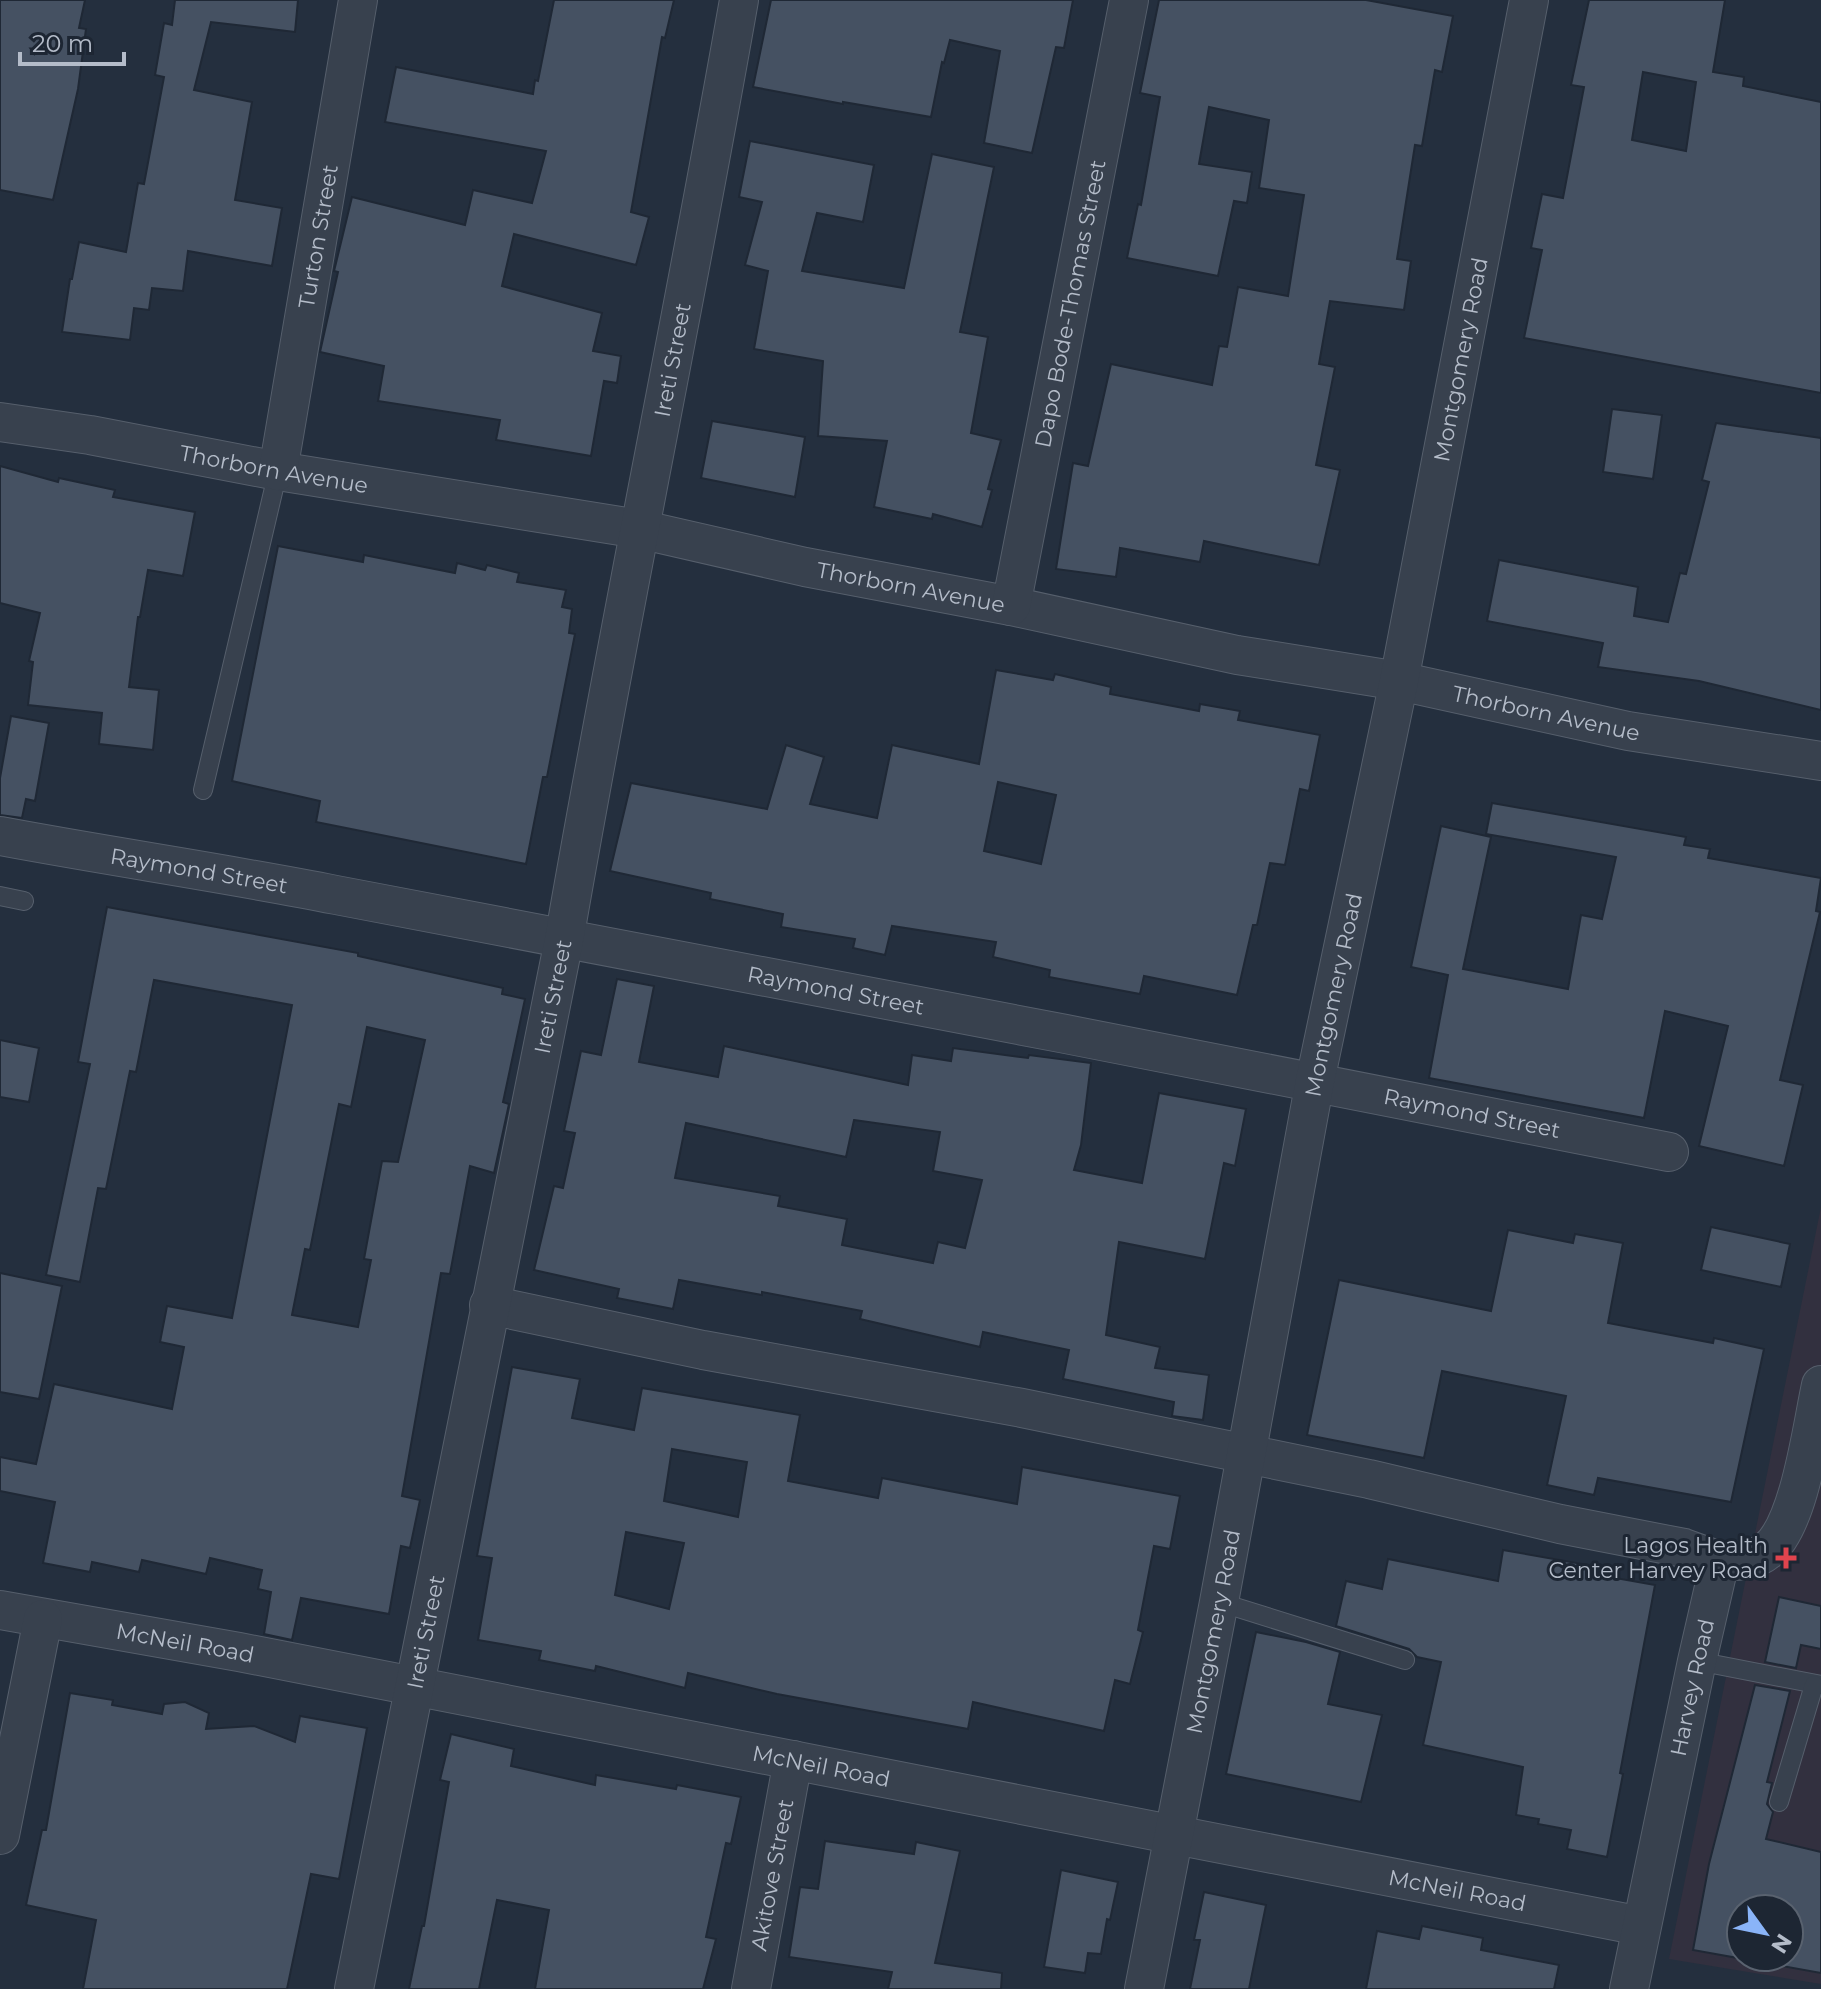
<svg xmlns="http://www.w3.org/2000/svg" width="1821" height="1989" viewBox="0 0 1821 1989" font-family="Montserrat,sans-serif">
  <rect width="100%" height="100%" fill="#242f3e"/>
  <path fill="#32303f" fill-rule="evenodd" d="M 1821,1207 L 1821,1984 L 1669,1959 ZM 1741,1909 L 1789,1909 L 1789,1957 L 1741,1957 Z"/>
  <g fill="#455162" stroke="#1f2835" stroke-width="2" fill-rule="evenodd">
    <polygon points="0,0 85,0 79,28 86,29 78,89 53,200 0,190"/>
    <polygon points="175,0 298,0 295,32 211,22 194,90 252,102 235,200 282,208 272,266 188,251 183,291 152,288 149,310 134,308 130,340 62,332 70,279 72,279 79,242 126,252 138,183 144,184 164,77 155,75 164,23 172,25"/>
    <polygon points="554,0 674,0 665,38 662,37 631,212 649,217 636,265 514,234 502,286 602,313 593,351 621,356 617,383 604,381 591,456 496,440 500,420 378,401 384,366 320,352 338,272 334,271 336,263 352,197 465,225 473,190 532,203 546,151 385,122 396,67 533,94 535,80 538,81"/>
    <polygon points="771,0 1073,0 1064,48 1056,47 1032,153 984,143 1000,51 950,40 944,63 942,62 931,117 843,102 843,104 753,87"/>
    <polygon points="1159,0 1366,0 1453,16 1442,72 1435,70 1422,146 1415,145 1397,259 1411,261 1404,310 1330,301 1319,364 1335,367 1316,465 1340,470 1319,565 1204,541 1200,562 1120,548 1116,577 1056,569 1073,463 1088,466 1111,364 1212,385 1219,346 1227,347 1238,287 1288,296 1304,195 1259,188 1269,120 1209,107 1199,164 1252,172 1247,203 1234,201 1218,276 1127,258 1138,204 1141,205 1160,97 1140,93"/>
    <path d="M 1589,0 L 1725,0 L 1713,72 L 1744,77 L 1743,86 L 1821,102 L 1821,393 L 1524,338 L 1542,250 L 1531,248 L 1542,194 L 1563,198 L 1584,87 L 1571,85 ZM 1643,72 L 1696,82 L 1686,151 L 1632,140 Z"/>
    <polygon points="750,141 874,165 863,222 817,213 802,271 904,288 932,154 994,167 960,332 988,337 971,433 1001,440 988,489 992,490 982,527 933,514 932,519 874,507 887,441 818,436 823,361 754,349 768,271 745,265 762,202 739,197"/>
    <polygon points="1612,409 1662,415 1653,479 1603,472"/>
    <polygon points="712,421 805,437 795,497 701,478"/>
    <polygon points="1716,423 1821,438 1821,710 1699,681 1598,667 1603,643 1487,621 1499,560 1638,587 1634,616 1668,622 1680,573 1686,574 1709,482 1702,480"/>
    <polygon points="0,466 58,482 59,478 115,490 113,497 195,512 183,576 148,570 140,617 138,617 129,687 159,690 153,750 99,744 102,713 28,705 33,662 29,661 40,613 0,603"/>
    <polygon points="278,546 363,562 364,555 455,573 457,563 485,570 487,565 519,573 517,582 566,590 562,607 572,609 569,633 575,634 547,777 543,777 526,864 316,822 320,801 232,781"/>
    <path d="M 996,670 L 1053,680 L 1055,674 L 1111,687 L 1110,694 L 1199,711 L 1200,704 L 1240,711 L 1238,720 L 1320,735 L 1309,791 L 1300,789 L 1285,865 L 1270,863 L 1257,925 L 1253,925 L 1237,995 L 1144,976 L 1140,994 L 1049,977 L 1050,970 L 993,957 L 996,942 L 892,926 L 885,955 L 853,948 L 855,939 L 781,927 L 783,914 L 710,899 L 711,893 L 610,871 L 631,783 L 767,809 L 786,745 L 824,757 L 810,804 L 877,818 L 892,745 L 979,764 ZM 998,782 L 1056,795 L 1041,864 L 984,851 Z"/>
    <polygon points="11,716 49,723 35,801 26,799 22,818 0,815 0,778"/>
    <polygon points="1492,803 1686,837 1684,845 1710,849 1708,858 1821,878 1816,911 1820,912 1780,1080 1803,1085 1784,1166 1699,1146 1728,1026 1665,1011 1644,1118 1429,1078 1448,975 1411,967 1441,826 1491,837 1463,969 1568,989 1581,915 1602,919 1616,857 1486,834"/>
    <path d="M 107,907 L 358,953 L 358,956 L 503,988 L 502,994 L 525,999 L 503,1102 L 509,1104 L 494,1173 L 470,1166 L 450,1274 L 441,1273 L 402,1496 L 420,1500 L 410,1548 L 401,1546 L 389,1614 L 301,1598 L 292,1640 L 264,1634 L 271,1592 L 258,1589 L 262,1570 L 210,1558 L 206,1574 L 142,1560 L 139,1572 L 92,1562 L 90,1572 L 43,1563 L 55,1502 L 0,1491 L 0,1457 L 36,1464 L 54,1384 L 172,1409 L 184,1347 L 160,1342 L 167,1306 L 232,1318 L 292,1005 L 154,980 L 136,1072 L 130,1071 L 106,1189 L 98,1188 L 80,1282 L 46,1275 L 90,1064 L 78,1062 ZM 367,1027 L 425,1040 L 398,1162 L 382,1161 L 364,1259 L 371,1260 L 358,1327 L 292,1315 L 305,1249 L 310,1250 L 339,1104 L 351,1107 Z"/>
    <path d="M 617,979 L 654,986 L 639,1062 L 718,1077 L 724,1046 L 908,1085 L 912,1055 L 951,1061 L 953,1048 L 1028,1058 L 1029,1055 L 1091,1063 L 1081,1145 L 1074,1170 L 1142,1183 L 1159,1093 L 1246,1109 L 1235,1166 L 1224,1163 L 1205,1259 L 1119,1242 L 1106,1335 L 1160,1347 L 1155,1368 L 1209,1375 L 1203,1420 L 1172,1416 L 1174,1402 L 1063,1379 L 1069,1350 L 983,1332 L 980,1347 L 860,1319 L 862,1311 L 762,1292 L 762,1295 L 679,1280 L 673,1309 L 617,1298 L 619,1289 L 534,1270 L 554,1186 L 563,1188 L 575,1133 L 564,1131 L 581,1051 L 601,1055 ZM 854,1120 L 940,1132 L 933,1171 L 982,1180 L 965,1248 L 938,1242 L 933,1263 L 842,1245 L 847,1219 L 778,1206 L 780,1196 L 675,1178 L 686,1123 L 846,1157 Z"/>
    <polygon points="0,1040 39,1048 29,1102 0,1097"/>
    <polygon points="1711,1227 1790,1244 1781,1287 1701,1270"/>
    <polygon points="1508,1230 1573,1243 1575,1234 1623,1243 1608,1323 1713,1343 1714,1338 1764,1349 1731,1502 1598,1478 1594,1495 1547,1485 1566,1396 1442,1371 1424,1458 1307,1435 1339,1280 1491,1311"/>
    <polygon points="0,1273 62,1286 39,1399 0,1392"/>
    <path d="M 512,1367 L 580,1379 L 572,1418 L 634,1430 L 642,1388 L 800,1415 L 788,1481 L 878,1498 L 882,1478 L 1017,1504 L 1022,1467 L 1180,1496 L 1170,1549 L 1154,1546 L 1138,1630 L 1143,1632 L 1130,1684 L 1115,1680 L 1104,1731 L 973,1702 L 968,1729 L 777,1694 L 688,1673 L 685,1688 L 596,1666 L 595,1671 L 539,1660 L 541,1651 L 478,1640 L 492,1558 L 477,1556 ZM 672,1449 L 747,1462 L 738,1517 L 664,1501 ZM 626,1532 L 684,1543 L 669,1609 L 615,1595 Z"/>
    <polygon points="1503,1550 1588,1565 1587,1573 1655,1585 1620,1773 1623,1774 1607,1857 1567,1849 1571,1830 1538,1824 1539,1819 1516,1815 1523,1767 1423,1745 1441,1662 1417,1657 1409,1649 1336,1626 1346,1581 1382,1589 1388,1559 1498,1581"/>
    <polygon points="1779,1597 1821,1606 1821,1649 1801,1645 1796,1668 1765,1662"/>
    <polygon points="1256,1632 1306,1642 1340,1652 1328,1704 1382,1715 1361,1802 1226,1774"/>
    <path d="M 1755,1685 L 1790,1691 L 1767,1782 L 1772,1783 L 1767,1804 L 1773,1812 L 1766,1839 L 1821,1852 L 1821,1973 L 1693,1950 L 1709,1864 ZM 1741,1909 L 1789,1909 L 1789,1957 L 1741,1957 Z"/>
    <polygon points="70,1693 113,1700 112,1705 162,1714 164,1704 185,1702 209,1713 206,1729 254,1726 295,1742 300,1716 367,1728 339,1879 311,1874 287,1989 83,1989 96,1920 26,1905 42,1830 46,1830"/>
    <polygon points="451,1734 514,1749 511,1766 595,1785 596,1775 676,1789 677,1785 741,1797 731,1844 726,1843 706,1937 716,1939 703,1989 535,1989 549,1910 497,1900 479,1989 409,1989 422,1926 424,1926 449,1782 440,1780"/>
    <polygon points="825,1841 914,1854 916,1842 960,1851 935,1963 1002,1973 1001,1989 888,1989 892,1972 789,1957 800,1887 818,1889"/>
    <polygon points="1061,1870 1118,1882 1110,1920 1107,1919 1101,1954 1088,1953 1085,1973 1044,1967"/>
    <polygon points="1204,1892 1266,1905 1249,1989 1190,1989 1200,1940 1194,1940"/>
    <polygon points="1422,1926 1483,1938 1481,1950 1559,1965 1554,1989 1366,1989 1377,1931 1419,1939"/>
  </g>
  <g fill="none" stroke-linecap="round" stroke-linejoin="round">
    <defs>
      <g id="service">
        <polyline points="203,790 278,471"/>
        <polyline points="0,896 24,901"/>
        <polyline points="1219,1602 1405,1660"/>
        <polyline points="1697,1661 1821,1685"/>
        <polyline points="1779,1802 1814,1685"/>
      </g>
      <g id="minor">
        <path id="s1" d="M 0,422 L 90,435 L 278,471 L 639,529 L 805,567 L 1011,606 L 1237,655 L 1399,681 L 1628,731 L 1821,761"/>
        <path id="s2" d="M 278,471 L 358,0"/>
        <path id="s3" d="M 1011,606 L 1129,0"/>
        <path id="s4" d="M 0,836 C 112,857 225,873 336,895 C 781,980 1225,1063 1669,1152"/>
        <polyline points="489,1305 703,1350 1022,1408 1369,1479 1560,1524 1684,1548 1720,1561"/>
        <path id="s5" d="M 0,1610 L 239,1652 L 1641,1926"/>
        <polyline points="0,1835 43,1619"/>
        <path id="s6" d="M 354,1989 L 564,940 C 618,626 684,314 739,0"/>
        <path id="s7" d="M 751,1989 L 793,1760"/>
        <path id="s8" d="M 1144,1989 L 1219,1602 L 1315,1081 L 1399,681 L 1529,0"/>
        <path id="s9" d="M 1629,1989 L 1697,1661 L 1720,1561 C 1737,1561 1754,1562 1768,1550 C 1800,1524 1812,1426 1821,1385"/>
      </g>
    </defs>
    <use href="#service" stroke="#565f6c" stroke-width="20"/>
    <use href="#minor" stroke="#565f6c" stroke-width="40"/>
    <use href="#service" stroke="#38414e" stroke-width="18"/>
    <use href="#minor" stroke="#38414e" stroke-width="38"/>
  </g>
  <path fill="#e0444e" stroke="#1d2633" stroke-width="3" d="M1782 1546h8v8h8v8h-8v8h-8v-8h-8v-8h8z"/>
  <g text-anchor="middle" stroke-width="6" stroke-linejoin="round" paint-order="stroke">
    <g font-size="22" fill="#b4bcc9" stroke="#1d2633">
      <text dy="8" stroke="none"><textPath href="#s2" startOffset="238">Turton Street</textPath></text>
      <text dy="8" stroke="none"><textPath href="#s3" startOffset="308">Dapo Bode-Thomas Street</textPath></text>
      <text dy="8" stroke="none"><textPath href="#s6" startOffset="1660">Ireti Street</textPath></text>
      <text dy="8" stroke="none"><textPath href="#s8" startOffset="1660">Montgomery Road</textPath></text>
      <text dy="8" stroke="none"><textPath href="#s1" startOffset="278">Thorborn Avenue</textPath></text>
      <text dy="8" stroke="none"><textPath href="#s1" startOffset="926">Thorborn Avenue</textPath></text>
      <text dy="8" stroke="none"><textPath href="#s1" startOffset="1574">Thorborn Avenue</textPath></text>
      <text dy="8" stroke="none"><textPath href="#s4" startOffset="202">Raymond Street</textPath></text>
      <text dy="8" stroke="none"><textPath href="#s4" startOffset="850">Raymond Street</textPath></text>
      <text dy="8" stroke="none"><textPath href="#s8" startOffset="1012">Montgomery Road</textPath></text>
      <text dy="8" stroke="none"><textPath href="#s6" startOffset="1012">Ireti Street</textPath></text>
      <text dy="8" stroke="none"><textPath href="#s4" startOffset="1498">Raymond Street</textPath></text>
      <text dy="8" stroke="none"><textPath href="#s6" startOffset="364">Ireti Street</textPath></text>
      <text dy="8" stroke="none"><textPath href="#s8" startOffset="364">Montgomery Road</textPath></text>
      <text dy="8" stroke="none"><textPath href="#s5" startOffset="188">McNeil Road</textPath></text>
      <text dy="8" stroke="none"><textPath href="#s9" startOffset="308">Harvey Road</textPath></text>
      <text dy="8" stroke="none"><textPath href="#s5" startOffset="836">McNeil Road</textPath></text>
      <text dy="8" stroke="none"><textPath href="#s7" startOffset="116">Akitove Street</textPath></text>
      <text dy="8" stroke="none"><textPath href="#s5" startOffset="1484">McNeil Road</textPath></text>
    </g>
    <g font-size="22" fill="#b4bcc9" stroke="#1d2633" text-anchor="end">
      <text x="1768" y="1553">Lagos Health<tspan x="1768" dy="25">Center Harvey Road</tspan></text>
    </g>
  </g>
  <g transform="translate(1765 1933) rotate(123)"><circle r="38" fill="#1d2633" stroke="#59626f" stroke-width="2"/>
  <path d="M0-6L14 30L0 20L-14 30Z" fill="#8ab4f8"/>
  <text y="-12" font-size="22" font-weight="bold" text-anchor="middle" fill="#b4bcc9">N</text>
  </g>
  <path d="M20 52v12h104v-12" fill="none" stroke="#b4bcc9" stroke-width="4"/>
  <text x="32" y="52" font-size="24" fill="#b4bcc9" stroke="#1d2633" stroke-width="6" paint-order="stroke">20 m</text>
</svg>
